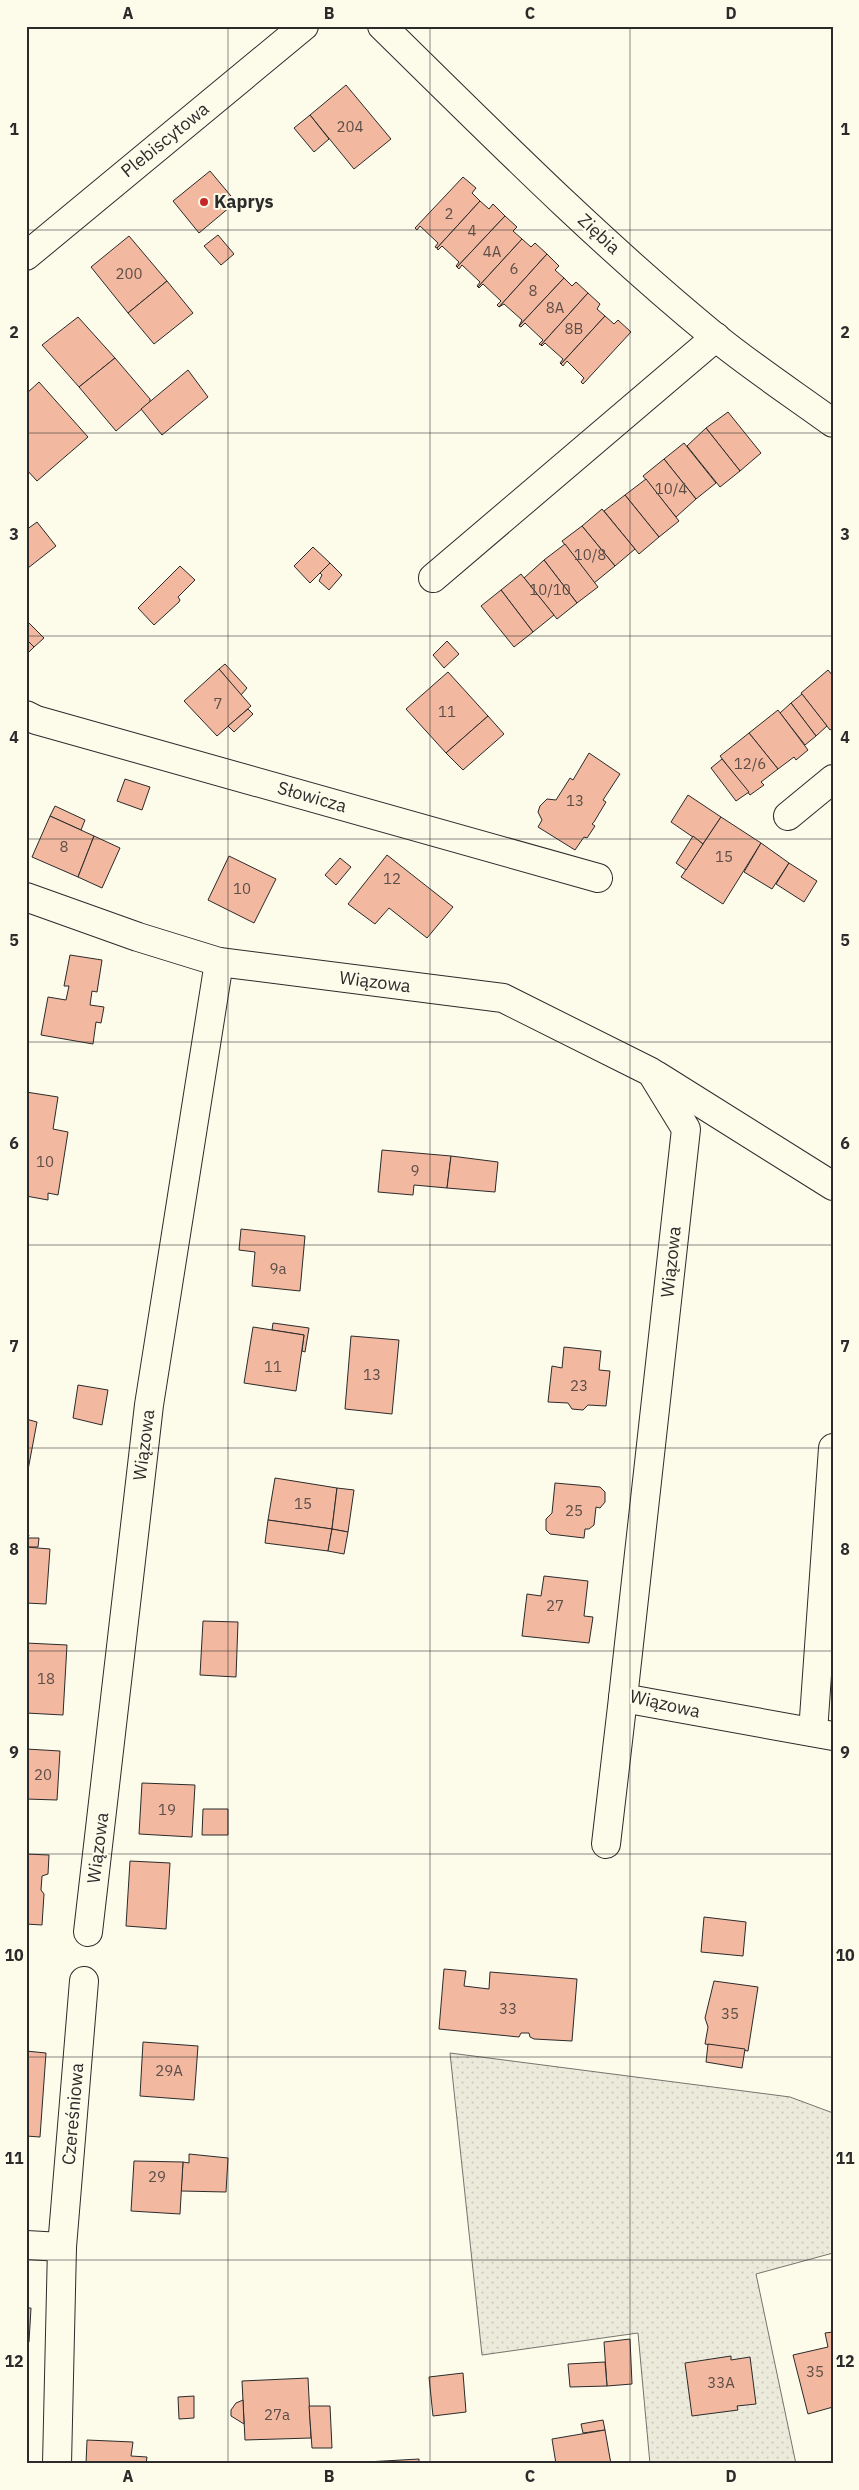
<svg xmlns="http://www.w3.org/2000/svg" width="859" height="2490" viewBox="0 0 859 2490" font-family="'IBM Plex Sans',sans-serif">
  <defs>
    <pattern id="grass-dots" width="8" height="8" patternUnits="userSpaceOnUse" patternTransform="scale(1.25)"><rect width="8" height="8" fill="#ecebdb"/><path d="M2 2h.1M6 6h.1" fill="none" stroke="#cbcabc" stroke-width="1.8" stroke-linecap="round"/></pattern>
  </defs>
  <rect width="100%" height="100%" fill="#fdfbea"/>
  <polygon fill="url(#grass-dots)" stroke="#74746e" points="450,2053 790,2097 833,2113 833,2253 756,2274 796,2464 650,2464 638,2333 482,2355"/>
  <g fill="#f2b8a0" stroke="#2b2b2b">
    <polygon points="346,85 391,139 354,169 310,115"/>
    <polygon points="310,115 329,139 314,152 294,128"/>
    <polygon points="210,171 236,202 199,233 173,201"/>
    <polygon points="463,177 476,188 472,193 480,201 437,248 435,247 438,243 420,226 417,230 415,228"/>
    <polygon points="480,201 489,209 493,204 505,216 457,267 456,266 459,262 442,246 438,250 437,248"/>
    <polygon points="505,216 517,227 513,231 522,239 478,287 477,286 480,282 462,265 459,269 457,267"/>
    <polygon points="218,235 234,254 221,265 204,246"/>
    <polygon points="129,236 167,281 128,313 91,267"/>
    <polygon points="522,239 531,247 535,243 547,254 499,307 497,305 501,301 483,284 479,288 478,287"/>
    <polygon points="547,254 559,266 555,270 564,278 519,326 522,320 504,304 499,307"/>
    <polygon points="564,278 572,286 576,282 588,293 541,345 539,344 543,340 525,323 521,327 519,326"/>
    <polygon points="167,281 193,313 154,344 128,313"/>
    <polygon points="588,293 600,304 597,309 605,316 561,364 560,363 563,359 545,343 542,346 541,345"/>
    <polygon points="605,316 614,324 618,320 631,332 583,384 581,382 584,378 567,361 563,366 561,364"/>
    <polygon points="78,317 115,358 79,387 42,345"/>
    <polygon points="115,358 150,399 150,402 116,431 79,387"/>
    <polygon points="188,370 208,397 162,435 141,409"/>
    <polygon points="39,382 88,437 37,481 26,469 26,394"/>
    <polygon points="728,412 761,453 740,471 706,428"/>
    <polygon points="706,428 740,471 720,487 687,446"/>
    <polygon points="684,443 716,483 696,499 664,459"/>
    <polygon points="664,459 696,499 676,517 643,476"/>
    <polygon points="646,479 679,521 659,537 625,495"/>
    <polygon points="625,495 659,537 639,554 604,511"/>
    <polygon points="602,509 635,549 615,566 582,526"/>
    <polygon points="37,522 56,546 28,568 26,530"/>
    <polygon points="582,526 615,566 594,583 562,541"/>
    <polygon points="565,544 598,587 577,603 544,560"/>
    <polygon points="313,547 330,563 310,583 294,566"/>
    <polygon points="544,560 577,603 557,619 524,578"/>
    <polygon points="330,563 342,575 329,590 319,581 322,575 320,573"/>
    <polygon points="180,566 195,580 178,597 180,600 179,602 154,625 138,608"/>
    <polygon points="521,574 554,615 533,632 501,590"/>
    <polygon points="501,590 533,632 514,647 481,606"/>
    <polygon points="26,620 44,638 34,647 26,639"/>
    <polygon points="26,639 34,647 26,655"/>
    <polygon points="447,641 459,654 444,668 433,655"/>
    <polygon points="225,664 247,688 241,695 219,669"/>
    <polygon points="219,669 251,706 217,736 184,701"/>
    <polygon points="828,670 833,676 833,728 830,730 801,693"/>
    <polygon points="448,672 488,716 446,753 406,709"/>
    <polygon points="802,694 827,726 816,736 791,703"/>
    <polygon points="791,703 816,736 805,745 780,713"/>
    <polygon points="248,709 253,714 234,732 228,726"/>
    <polygon points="778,710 808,750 796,760 794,757 778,769 749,733"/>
    <polygon points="488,716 504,734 463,770 446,753"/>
    <polygon points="749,733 778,769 761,782 764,785 750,795 720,756"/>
    <polygon points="589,753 620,774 603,800 606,802 594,822 592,824 595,826 587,838 584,837 575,850 538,827 542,820 538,812 540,806 547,799 556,800 570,778 573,780"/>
    <polygon points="722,759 749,792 736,801 711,768"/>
    <polygon points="125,779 150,787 142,810 117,801"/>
    <polygon points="688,795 721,817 703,844 671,822"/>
    <polygon points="55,806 85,820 81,830 50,816"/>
    <polygon points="50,816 94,836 78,877 32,857"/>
    <polygon points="721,817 761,843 723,904 681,877"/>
    <polygon points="94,836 120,848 102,888 78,877"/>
    <polygon points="693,836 703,844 686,870 676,863"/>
    <polygon points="761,843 789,863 772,889 744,872"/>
    <polygon points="387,855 453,907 427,938 389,908 375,924 348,904"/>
    <polygon points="229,856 276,879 254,923 208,900"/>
    <polygon points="340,858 351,867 336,885 325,875"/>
    <polygon points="789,863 817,881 804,902 776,884"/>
    <polygon points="70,955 102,960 97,992 92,991 90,1005 104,1007 101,1023 96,1022 93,1044 41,1035 48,997 66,1000 69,986 64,986"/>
    <polygon points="26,1092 58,1097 53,1129 68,1132 58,1195 48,1193 48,1200 26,1196"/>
    <polygon points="382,1150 451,1156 447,1188 414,1185 413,1195 378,1192"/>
    <polygon points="451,1156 498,1162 495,1192 447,1188"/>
    <polygon points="241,1229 305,1236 300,1291 252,1286 255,1252 239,1250"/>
    <polygon points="273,1323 309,1328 305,1352 302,1351 304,1335 272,1330"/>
    <polygon points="253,1327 304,1335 296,1391 244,1383"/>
    <polygon points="351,1336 399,1340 392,1414 345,1409"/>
    <polygon points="564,1347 601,1351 599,1370 610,1371 606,1406 588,1405 583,1410 572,1409 568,1403 548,1402 552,1366 562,1368"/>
    <polygon points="78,1385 108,1390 102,1425 73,1418"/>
    <polygon points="26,1419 37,1422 28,1470 26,1470"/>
    <polygon points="275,1478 337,1488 332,1529 268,1520"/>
    <polygon points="555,1483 600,1487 605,1492 605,1502 600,1508 596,1507 594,1525 589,1529 585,1529 584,1538 550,1534 546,1530 546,1519 552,1513"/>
    <polygon points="337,1488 354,1490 348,1532 332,1529"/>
    <polygon points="268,1520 332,1529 328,1551 265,1543"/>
    <polygon points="332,1529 348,1532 344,1554 328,1551"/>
    <polygon points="26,1533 29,1535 28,1538 39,1538 38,1547 26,1547"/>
    <polygon points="26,1547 50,1549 46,1604 26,1603"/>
    <polygon points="544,1576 588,1581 584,1616 593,1617 589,1643 522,1636 527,1594 541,1596"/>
    <polygon points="203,1621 238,1622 236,1677 200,1675"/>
    <polygon points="26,1643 67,1645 63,1715 26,1713"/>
    <polygon points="26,1749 60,1751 57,1800 26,1799"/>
    <polygon points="142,1783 195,1785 192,1837 139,1834"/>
    <polygon points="203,1809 228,1809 228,1835 202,1835"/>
    <polygon points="26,1854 49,1855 48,1874 42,1876 41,1890 44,1894 42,1925 26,1924"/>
    <polygon points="130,1861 170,1863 166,1929 126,1926"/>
    <polygon points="704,1917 746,1922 743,1956 701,1952"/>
    <polygon points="444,1969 466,1971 464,1986 489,1989 490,1972 577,1979 572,2041 534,2039 530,2037 529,2033 521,2033 519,2037 439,2029"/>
    <polygon points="714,1981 758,1987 748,2051 705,2044 708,2027 705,2018"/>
    <polygon points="143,2042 198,2046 194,2100 140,2096"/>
    <polygon points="708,2044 745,2049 742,2068 706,2062"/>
    <polygon points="26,2051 46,2053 40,2137 26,2136"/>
    <polygon points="189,2154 228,2158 226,2192 181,2191 183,2162 189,2163"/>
    <polygon points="134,2161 183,2162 180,2214 131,2211"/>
    <polygon points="26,2308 31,2308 29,2342 26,2342"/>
    <polygon points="833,2332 833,2407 808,2414 793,2355 828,2347 825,2333"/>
    <polygon points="630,2339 632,2384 607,2386 604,2342"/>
    <polygon points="731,2356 731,2360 750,2357 756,2404 737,2406 738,2410 692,2416 685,2363"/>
    <polygon points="605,2362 607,2386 570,2387 568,2364"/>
    <polygon points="463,2373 466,2412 433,2416 429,2377"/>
    <polygon points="308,2378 311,2438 245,2440 242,2381"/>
    <polygon points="194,2396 194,2418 179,2419 178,2397"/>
    <polygon points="243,2400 244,2424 231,2416 231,2410 236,2403"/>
    <polygon points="309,2406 330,2406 332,2448 312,2448"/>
    <polygon points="603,2420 605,2430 583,2433 581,2424"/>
    <polygon points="605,2430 611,2464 556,2464 552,2439"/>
    <polygon points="87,2440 133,2442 131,2456 147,2457 146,2464 86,2464"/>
    <polygon points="419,2459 419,2464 367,2464 366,2462"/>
  </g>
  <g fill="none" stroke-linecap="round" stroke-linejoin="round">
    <defs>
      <g id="minor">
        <path d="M 382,26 C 490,132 597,240 714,336 C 752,367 793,394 833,423"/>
        <polyline points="26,256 304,26"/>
        <polyline points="433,578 716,337"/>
        <polyline points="26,715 36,720 598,878"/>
        <polyline points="788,816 833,779"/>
        <polyline points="26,897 138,937 219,962 503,998 651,1072 686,1129 623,1698 833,1736"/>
        <polyline points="656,1075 833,1186"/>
        <polyline points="813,1732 833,1448"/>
        <polyline points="606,1844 623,1698"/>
        <polyline points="88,1932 149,1405 219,962"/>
        <polyline points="26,2245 62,2247"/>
        <polyline points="57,2464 62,2247 84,1981"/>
      </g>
    </defs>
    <use href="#minor" stroke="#2b2b2b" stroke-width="30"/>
    <use href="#minor" stroke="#fdfbea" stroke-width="28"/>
  </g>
  <path fill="none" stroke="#2b2b2b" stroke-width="1" stroke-opacity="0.55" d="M 228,26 L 228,2464M 430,26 L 430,2464M 630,26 L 630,2464M 26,230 L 833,230M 26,433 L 833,433M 26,636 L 833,636M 26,839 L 833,839M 26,1042 L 833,1042M 26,1245 L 833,1245M 26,1448 L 833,1448M 26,1651 L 833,1651M 26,1854 L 833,1854M 26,2057 L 833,2057M 26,2260 L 833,2260"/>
  <circle fill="#c62828" stroke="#fdfbea" stroke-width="2" cx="204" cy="202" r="5"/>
  <g text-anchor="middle" stroke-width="4" stroke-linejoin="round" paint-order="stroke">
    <g font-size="15" fill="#5d4e48">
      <text x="350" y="132">204</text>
      <text x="449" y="219">2</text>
      <text x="472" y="236">4</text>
      <text x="492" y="257">4A</text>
      <text x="514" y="274">6</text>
      <text x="129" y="279">200</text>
      <text x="533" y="296">8</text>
      <text x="555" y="313">8A</text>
      <text x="574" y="334">8B</text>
      <text x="671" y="494">10/4</text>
      <text x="590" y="560">10/8</text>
      <text x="550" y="595">10/10</text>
      <text x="218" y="709">7</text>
      <text x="447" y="717">11</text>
      <text x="750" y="769">12/6</text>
      <text x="575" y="806">13</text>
      <text x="64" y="852">8</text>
      <text x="724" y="862">15</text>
      <text x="392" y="884">12</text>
      <text x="242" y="894">10</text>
      <text x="45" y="1167">10</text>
      <text x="415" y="1176">9</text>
      <text x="278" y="1274">9a</text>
      <text x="273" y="1372">11</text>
      <text x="372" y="1380">13</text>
      <text x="579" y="1391">23</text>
      <text x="303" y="1509">15</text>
      <text x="574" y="1516">25</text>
      <text x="555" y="1611">27</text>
      <text x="46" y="1684">18</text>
      <text x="43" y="1780">20</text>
      <text x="167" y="1815">19</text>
      <text x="508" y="2014">33</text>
      <text x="730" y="2019">35</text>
      <text x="169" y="2076">29A</text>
      <text x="157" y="2182">29</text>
      <text x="815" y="2377">35</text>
      <text x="721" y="2388">33A</text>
      <text x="277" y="2420">27a</text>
    </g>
    <g font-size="18" fill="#2b2b2b" stroke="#fdfbea">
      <text transform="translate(165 140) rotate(-39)" y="6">Plebiscytowa</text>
      <text transform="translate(599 234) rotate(43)" y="6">Ziębia</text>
      <text transform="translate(312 797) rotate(16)" y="6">Słowicza</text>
      <text transform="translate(375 982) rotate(7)" y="6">Wiązowa</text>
      <text transform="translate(671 1262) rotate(-84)" y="6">Wiązowa</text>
      <text transform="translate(144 1445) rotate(-83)" y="6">Wiązowa</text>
      <text transform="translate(665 1704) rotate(13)" y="6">Wiązowa</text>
      <text transform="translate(98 1848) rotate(-83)" y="6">Wiązowa</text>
      <text transform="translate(73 2114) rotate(-85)" y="6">Czereśniowa</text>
    </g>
    <g font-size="18" font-weight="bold" fill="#2b2b2b" stroke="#fdfbea" text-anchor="start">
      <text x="214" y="208">Kaprys</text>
    </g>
  </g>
  <rect width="859" height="2490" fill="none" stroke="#fdfbea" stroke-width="55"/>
  <rect x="28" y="28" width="804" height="2434" fill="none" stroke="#2b2b2b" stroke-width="2"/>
  <g font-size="16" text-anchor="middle" font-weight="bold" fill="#2b2b2b">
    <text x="128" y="19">A</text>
    <text x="329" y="19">B</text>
    <text x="530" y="19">C</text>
    <text x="731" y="19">D</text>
    <text x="14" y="135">1</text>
    <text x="845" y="135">1</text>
    <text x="14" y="338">2</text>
    <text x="845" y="338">2</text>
    <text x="14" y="540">3</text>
    <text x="845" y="540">3</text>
    <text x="14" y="743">4</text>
    <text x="845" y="743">4</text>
    <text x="14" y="946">5</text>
    <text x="845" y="946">5</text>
    <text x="14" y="1149">6</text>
    <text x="845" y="1149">6</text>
    <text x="14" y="1352">7</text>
    <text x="845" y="1352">7</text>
    <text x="14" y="1555">8</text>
    <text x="845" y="1555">8</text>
    <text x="14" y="1758">9</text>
    <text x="845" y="1758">9</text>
    <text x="14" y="1961">10</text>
    <text x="845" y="1961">10</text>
    <text x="14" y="2164">11</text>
    <text x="845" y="2164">11</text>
    <text x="14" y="2367">12</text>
    <text x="845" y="2367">12</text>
    <text x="128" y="2482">A</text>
    <text x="329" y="2482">B</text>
    <text x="530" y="2482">C</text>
    <text x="731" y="2482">D</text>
  </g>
</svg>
